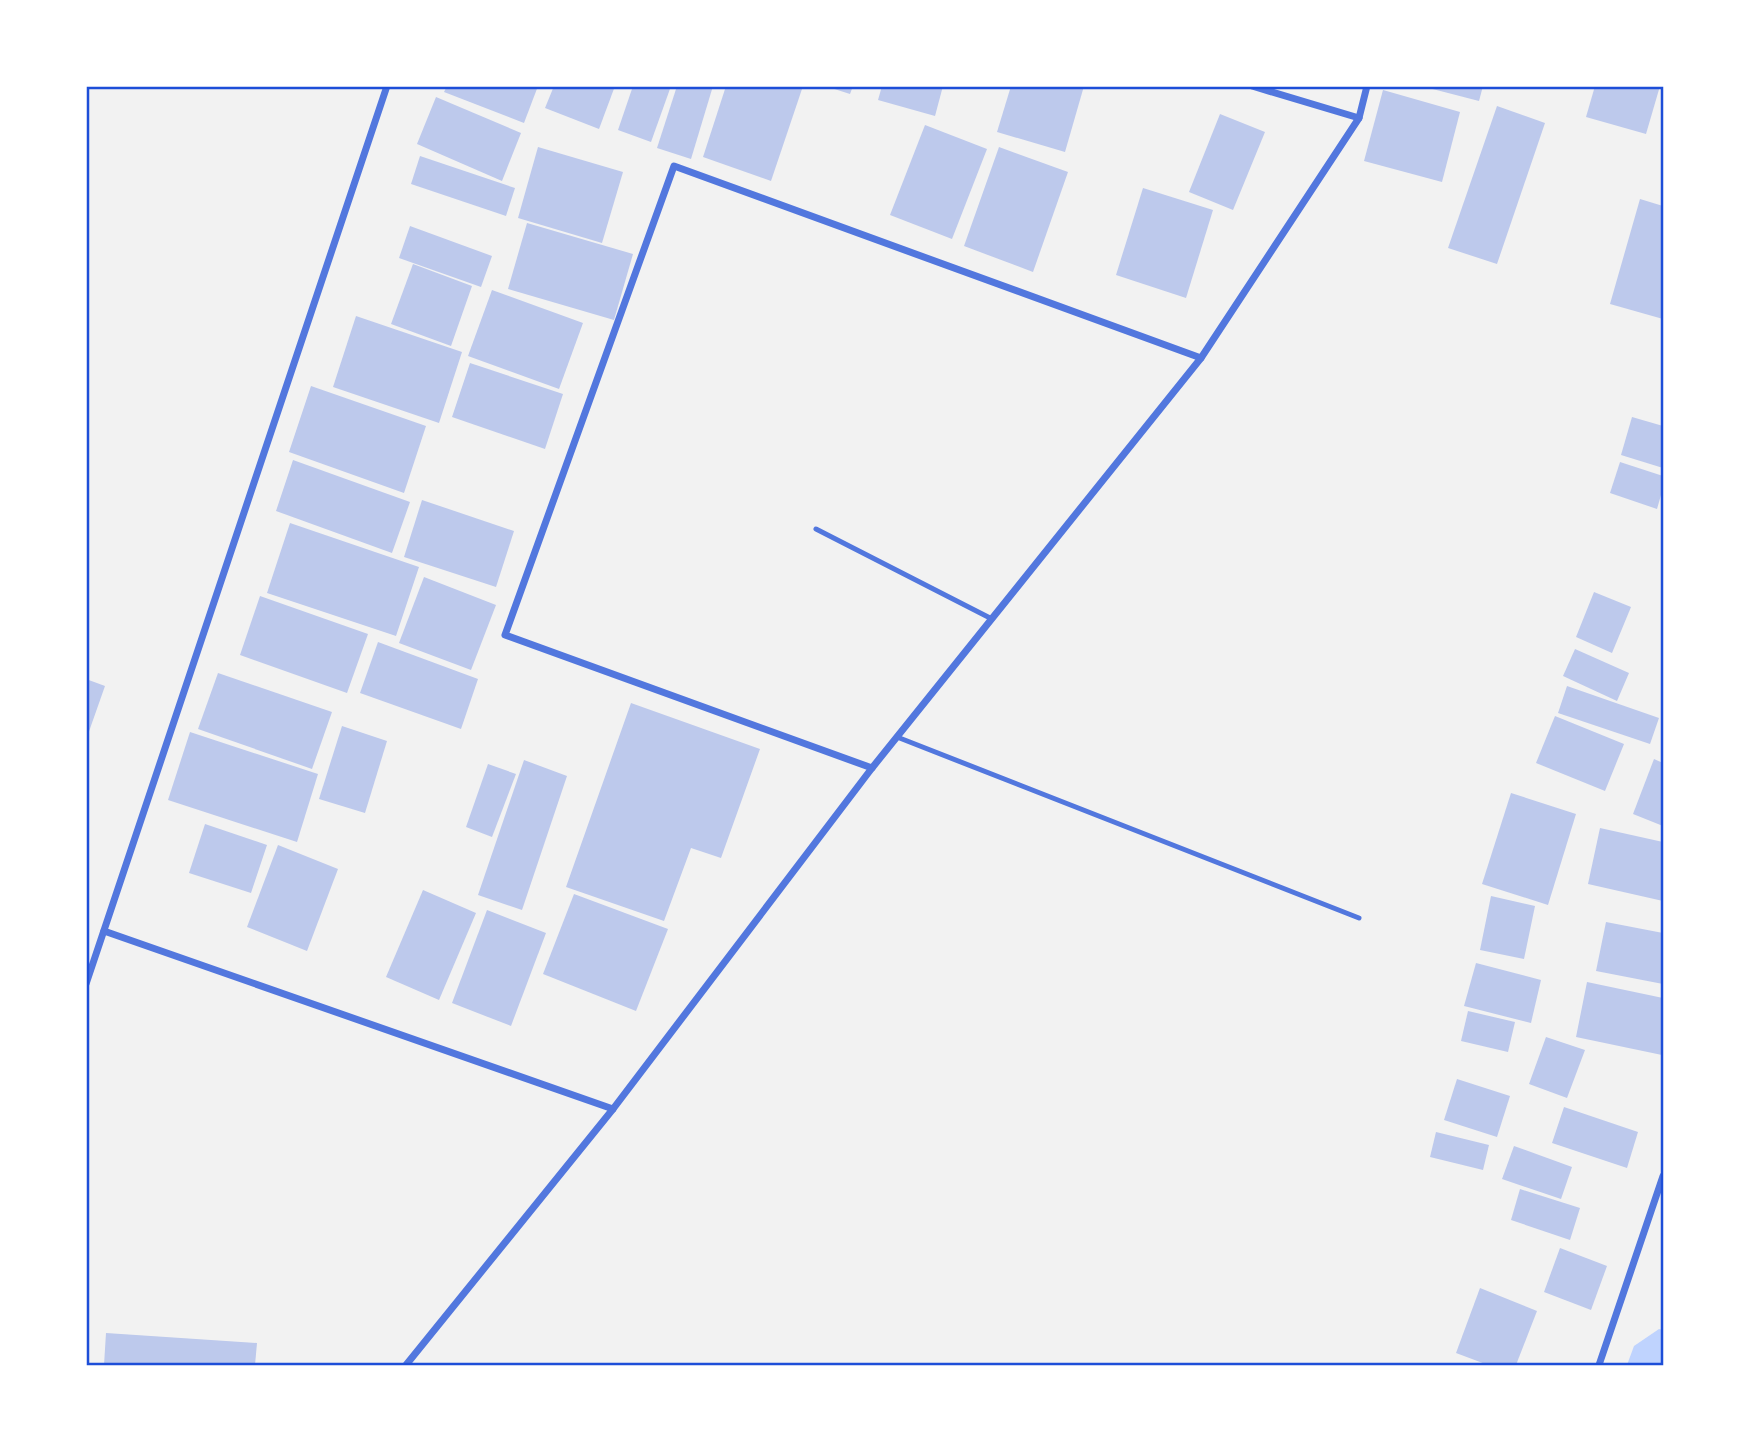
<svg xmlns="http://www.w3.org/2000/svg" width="1749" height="1451" viewBox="0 0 1749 1451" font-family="'Work Sans',sans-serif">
  <rect width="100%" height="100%" fill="#f2f2f2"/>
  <polygon fill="#bfd3fe" points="1659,1329 1663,1330 1663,1365 1627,1365 1634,1346"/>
  <g fill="#bdc9ec">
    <polygon points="447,86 538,86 524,123 444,92"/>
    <polygon points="554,86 615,86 599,129 545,108"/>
    <polygon points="633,86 671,86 651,142 618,130"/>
    <polygon points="677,86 713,86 691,159 657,148"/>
    <polygon points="726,86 791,86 802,89 771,181 703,157"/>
    <polygon points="825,86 853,86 850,94"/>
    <polygon points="882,86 943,86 935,116 878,100"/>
    <polygon points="1011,86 1084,86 1065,152 997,132"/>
    <polygon points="1421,86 1483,86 1479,101"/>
    <polygon points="1595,86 1660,86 1646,134 1586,117"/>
    <polygon points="1383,90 1460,112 1442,182 1364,161"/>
    <polygon points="436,97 521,133 502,181 417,144"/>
    <polygon points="1497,106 1545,123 1497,264 1448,248"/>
    <polygon points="1220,114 1265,132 1233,210 1189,192"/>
    <polygon points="925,125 987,149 952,239 890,215"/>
    <polygon points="538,147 623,172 602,243 518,218"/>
    <polygon points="999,147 1068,172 1033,272 964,246"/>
    <polygon points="420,156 515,188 506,216 411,184"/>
    <polygon points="1143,188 1213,210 1186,298 1116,275"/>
    <polygon points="1640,199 1663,206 1663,319 1610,304"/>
    <polygon points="527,223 633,254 614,320 508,289"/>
    <polygon points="410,226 492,256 481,287 399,258"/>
    <polygon points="413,264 472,286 451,346 391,324"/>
    <polygon points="492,290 583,323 559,389 468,356"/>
    <polygon points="356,316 462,352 439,423 333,387"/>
    <polygon points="470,363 563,394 545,449 452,417"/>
    <polygon points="311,386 426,426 404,493 289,452"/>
    <polygon points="1632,417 1663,426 1663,468 1621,455"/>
    <polygon points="293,460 410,502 392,553 276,511"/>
    <polygon points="1620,462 1663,476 1663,488 1657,509 1610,493"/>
    <polygon points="422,500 514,531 496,587 404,557"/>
    <polygon points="290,523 419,567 396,636 267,593"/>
    <polygon points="424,577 496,605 471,670 399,643"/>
    <polygon points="1594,592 1631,607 1612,653 1576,637"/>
    <polygon points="260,596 368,634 347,693 240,655"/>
    <polygon points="378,642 478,679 461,729 360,693"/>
    <polygon points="1575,649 1629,673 1617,701 1563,676"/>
    <polygon points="218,673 332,712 312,769 198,729"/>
    <polygon points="86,679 105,686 86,740"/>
    <polygon points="1567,686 1659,718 1650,744 1558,713"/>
    <polygon points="631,703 760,749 721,858 691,848 664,921 566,887"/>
    <polygon points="1555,716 1624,744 1605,791 1536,763"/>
    <polygon points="342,726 387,741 365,813 319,799"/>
    <polygon points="190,732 318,774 297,842 168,800"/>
    <polygon points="1654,759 1663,763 1663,826 1633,814"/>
    <polygon points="524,760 567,776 522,910 478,895"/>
    <polygon points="488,764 516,774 492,837 466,827"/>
    <polygon points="1511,793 1576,814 1548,905 1482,884"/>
    <polygon points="205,824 267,845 251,893 189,873"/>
    <polygon points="1600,828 1663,842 1663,901 1588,884"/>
    <polygon points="278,845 338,869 307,951 247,927"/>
    <polygon points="423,890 476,913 439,1000 386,977"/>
    <polygon points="574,894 668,929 636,1011 543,974"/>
    <polygon points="1491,896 1535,906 1524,959 1480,950"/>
    <polygon points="487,910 546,933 511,1026 452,1003"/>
    <polygon points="1606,922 1663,933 1663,984 1596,971"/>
    <polygon points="1476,963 1541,980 1531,1023 1464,1006"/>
    <polygon points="1587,982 1663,998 1662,1055 1576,1037"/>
    <polygon points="1468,1011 1515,1022 1508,1052 1461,1041"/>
    <polygon points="1546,1037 1585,1050 1567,1098 1529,1084"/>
    <polygon points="1457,1079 1510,1096 1497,1137 1444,1120"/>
    <polygon points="1564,1107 1638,1132 1627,1168 1552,1143"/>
    <polygon points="1436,1132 1489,1145 1483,1170 1430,1157"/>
    <polygon points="1514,1146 1572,1167 1561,1199 1502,1179"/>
    <polygon points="1520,1189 1580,1208 1570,1240 1511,1220"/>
    <polygon points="1560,1248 1607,1266 1591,1310 1544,1292"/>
    <polygon points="1480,1288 1537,1311 1516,1365 1488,1365 1456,1353"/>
    <polygon points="106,1333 257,1343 255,1365 104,1365"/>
  </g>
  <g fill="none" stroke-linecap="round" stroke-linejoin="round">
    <g stroke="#5277de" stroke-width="5">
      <polyline points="816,529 992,619"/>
      <polyline points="897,737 1359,918"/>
    </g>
    <g stroke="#5277de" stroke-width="7">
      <polyline points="1252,86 1359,118"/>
      <polyline points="872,768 505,635 674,166 1201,358"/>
      <polyline points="104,931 613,1109"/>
      <polyline points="86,984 387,86"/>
      <polyline points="406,1365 613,1109 872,768 1201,358 1359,118 1367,86"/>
      <polyline points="1599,1365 1663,1176"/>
    </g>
  </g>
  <rect width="1749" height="1451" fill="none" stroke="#ffffff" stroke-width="175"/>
  <rect x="88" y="88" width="1574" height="1276" fill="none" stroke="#1d4ed8" stroke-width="2.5"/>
</svg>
